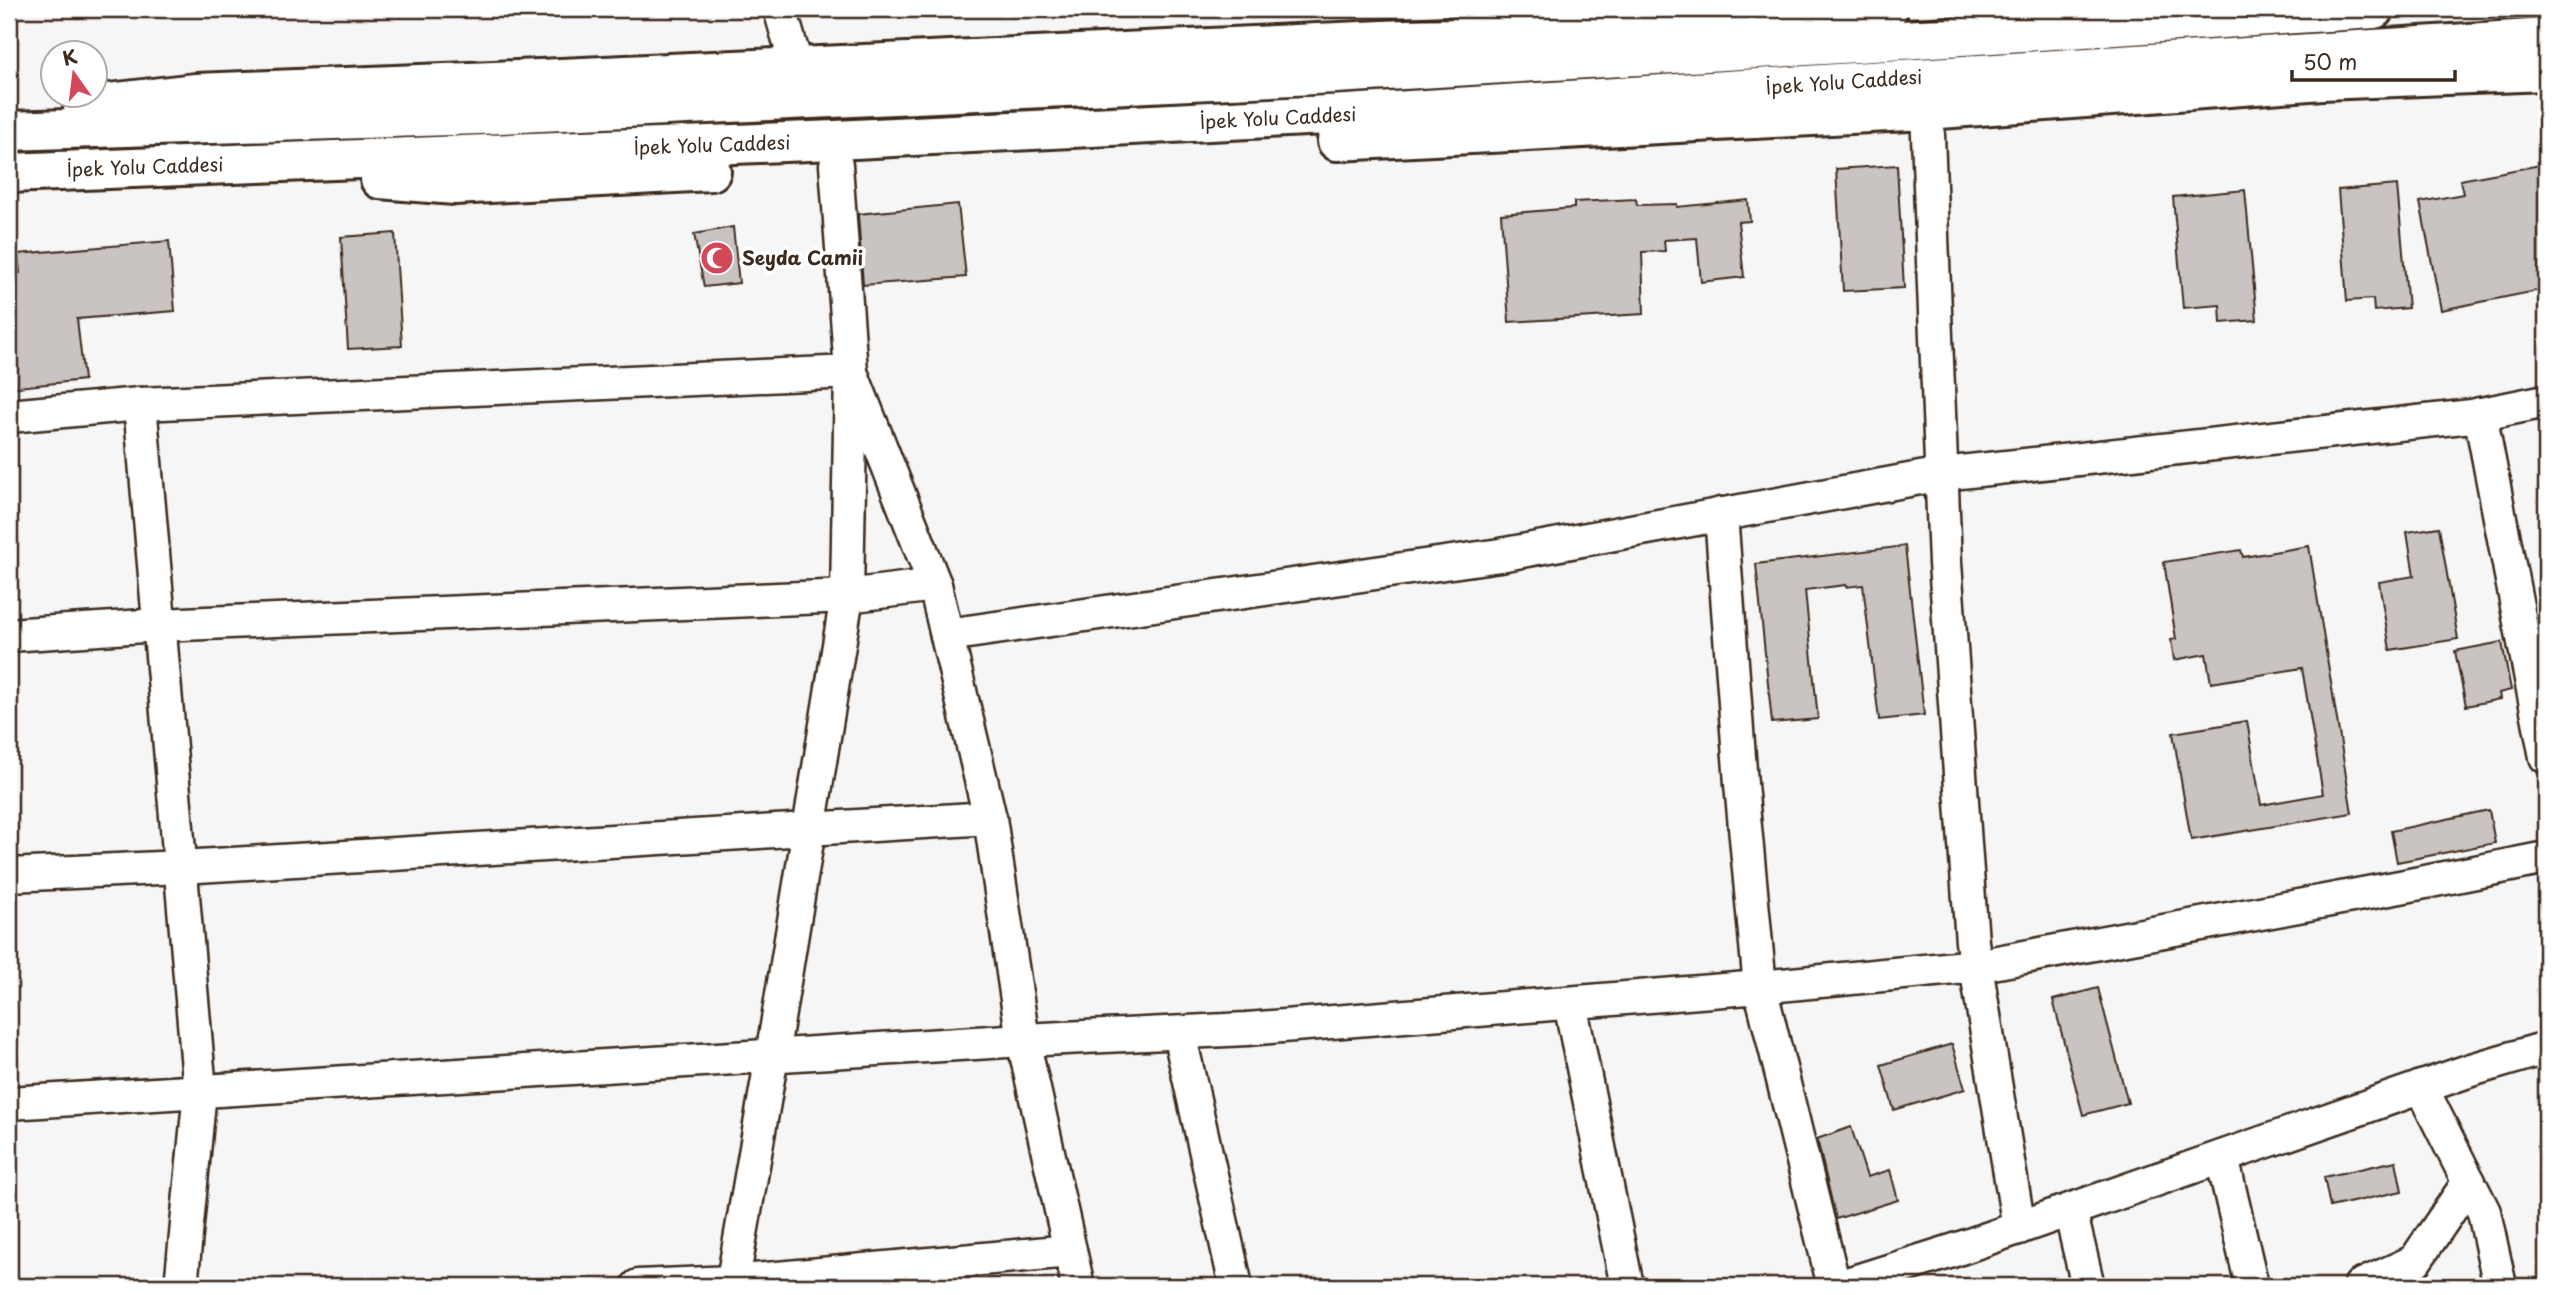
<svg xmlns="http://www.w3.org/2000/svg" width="2555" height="1295" viewBox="0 0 2555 1295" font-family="'Playpen Sans',sans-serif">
  <rect width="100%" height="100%" fill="#f7f6f6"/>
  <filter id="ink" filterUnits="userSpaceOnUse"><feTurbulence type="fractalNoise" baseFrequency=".0143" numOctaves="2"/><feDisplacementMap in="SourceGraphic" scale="14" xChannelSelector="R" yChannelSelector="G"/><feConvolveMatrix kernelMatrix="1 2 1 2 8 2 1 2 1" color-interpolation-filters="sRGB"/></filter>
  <g filter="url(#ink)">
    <g fill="#c9c3c1" stroke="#3b2a1e" stroke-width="2">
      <polygon points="2546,164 2546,289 2441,310 2420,202 2463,194 2460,180"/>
      <polygon points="1897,165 1904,288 1843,291 1836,169"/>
      <polygon points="2397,185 2408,308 2374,311 2373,299 2347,301 2338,190"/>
      <polygon points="2245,190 2257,320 2221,323 2220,305 2183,308 2173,197"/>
      <polygon points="1636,199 1637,205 1677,204 1677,207 1748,200 1750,221 1738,222 1744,277 1701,282 1697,238 1664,240 1665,251 1642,252 1644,314 1509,322 1501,214 1574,208 1574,202"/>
      <polygon points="958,204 966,277 863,285 858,214"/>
      <polygon points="733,227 739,283 704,287 694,234"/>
      <polygon points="395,233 402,346 348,349 341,237"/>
      <polygon points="169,241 175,311 77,319 84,380 9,388 9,273 20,273 18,254"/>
      <polygon points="2439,527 2458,639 2390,650 2379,582 2414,576 2407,532"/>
      <polygon points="1905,546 1924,715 1879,720 1863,585 1846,587 1846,585 1805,590 1818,719 1772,723 1756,564"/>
      <polygon points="2309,546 2352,813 2191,840 2173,733 2247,721 2261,805 2323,794 2302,668 2211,683 2206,654 2174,660 2171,640 2176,639 2164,562 2241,550 2243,557"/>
      <polygon points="2502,642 2511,690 2499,693 2500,699 2466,706 2455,651"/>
      <polygon points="2489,810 2495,843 2397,862 2391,831"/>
      <polygon points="2098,988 2128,1103 2083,1115 2053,1000"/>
      <polygon points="1952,1044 1965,1089 1894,1110 1881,1065"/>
      <polygon points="1851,1127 1867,1177 1890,1170 1898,1200 1836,1219 1817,1139"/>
      <polygon points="2396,1161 2402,1191 2330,1207 2324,1177"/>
    </g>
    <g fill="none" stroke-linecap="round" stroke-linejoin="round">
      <defs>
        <g id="minor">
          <polyline points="780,9 797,68"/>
          <polyline points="1927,110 1945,563 1972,942 2019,1228"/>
          <polyline points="836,165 851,372 935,585 990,818 1023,1040 1078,1286"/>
          <polyline points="140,404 200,1091 181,1286"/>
          <polyline points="2480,414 2546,757"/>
          <polyline points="9,416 140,404 851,372 847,596 772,1056 732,1286"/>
          <polyline points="1721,514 1741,784 1760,987 1834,1286"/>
          <polyline points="9,635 159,625 847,596 935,585"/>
          <polyline points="947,635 1500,555 1942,474 2472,416 2546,401"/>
          <polyline points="9,875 181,867 990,818"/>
          <polyline points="1570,1003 1627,1286"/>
          <polyline points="1179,1033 1236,1286"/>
          <polyline points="2421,1087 2484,1212 2500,1286"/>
          <polyline points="9,1103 1023,1040 1247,1029 1760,987 1976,966 2400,887 2546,858"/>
          <polyline points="2222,1157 2252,1286"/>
          <polyline points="2070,1210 2088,1286"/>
          <polyline points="638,1286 732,1282 1070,1251"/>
          <polyline points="1841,1286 1952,1251 2471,1070 2546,1048"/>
          <polyline points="2360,1286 2415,1261 2469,1182"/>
        </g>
        <g id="highway">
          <polyline points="83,106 196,93 494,81 1554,32 1888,9"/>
          <polyline points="9,131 479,115 1336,74 1857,43 2374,9"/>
          <polyline points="1337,141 1927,110 2322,80 2546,71"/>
          <polyline points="9,173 835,140 1347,114 2546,38"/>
          <polyline points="380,179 455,185 711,171"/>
        </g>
      </defs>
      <use href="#minor" stroke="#3b2a1e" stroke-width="37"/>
      <use href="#highway" stroke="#3b2a1e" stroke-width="44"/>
      <use href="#minor" stroke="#fff" stroke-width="32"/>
      <use href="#highway" stroke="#fff" stroke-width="38"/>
    </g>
  </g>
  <defs>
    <symbol id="mosque-disc" viewBox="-11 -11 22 22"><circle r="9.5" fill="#d1495b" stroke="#fff"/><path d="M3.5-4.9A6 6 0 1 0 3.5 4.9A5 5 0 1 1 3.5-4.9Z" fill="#fff"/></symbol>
  </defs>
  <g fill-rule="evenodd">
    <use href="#mosque-disc" x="698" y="239" width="38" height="38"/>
  </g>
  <g text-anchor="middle" stroke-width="7" stroke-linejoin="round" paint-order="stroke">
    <g font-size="19" fill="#3b2a1e" stroke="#fff">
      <text transform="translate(1844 82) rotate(-4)" y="7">İpek Yolu Caddesi</text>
      <text transform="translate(1278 118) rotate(-3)" y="7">İpek Yolu Caddesi</text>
      <text transform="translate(712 145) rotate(-2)" y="7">İpek Yolu Caddesi</text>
      <text transform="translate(145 167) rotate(-2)" y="7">İpek Yolu Caddesi</text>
    </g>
    <g font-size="19" font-weight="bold" fill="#3b2a1e" stroke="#fff" text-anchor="start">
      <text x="742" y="265">Seyda Camii</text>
    </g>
  </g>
  <rect width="2555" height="1295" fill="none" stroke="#fff" stroke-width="35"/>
  <rect x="18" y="18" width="2520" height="1260" fill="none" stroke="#3b2a1e" stroke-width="2.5" filter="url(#ink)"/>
  <g transform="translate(74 74) rotate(346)"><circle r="33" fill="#ffffff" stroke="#b1aaa5" stroke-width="2"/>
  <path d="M0-5L12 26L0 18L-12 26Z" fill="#d1495b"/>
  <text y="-10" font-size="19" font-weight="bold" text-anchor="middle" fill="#3b2a1e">K</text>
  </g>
  <path d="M2292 70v10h163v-10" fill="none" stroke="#3b2a1e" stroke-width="3.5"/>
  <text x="2303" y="70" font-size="21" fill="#3b2a1e" stroke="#ffffff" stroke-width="5" paint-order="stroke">50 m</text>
</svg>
